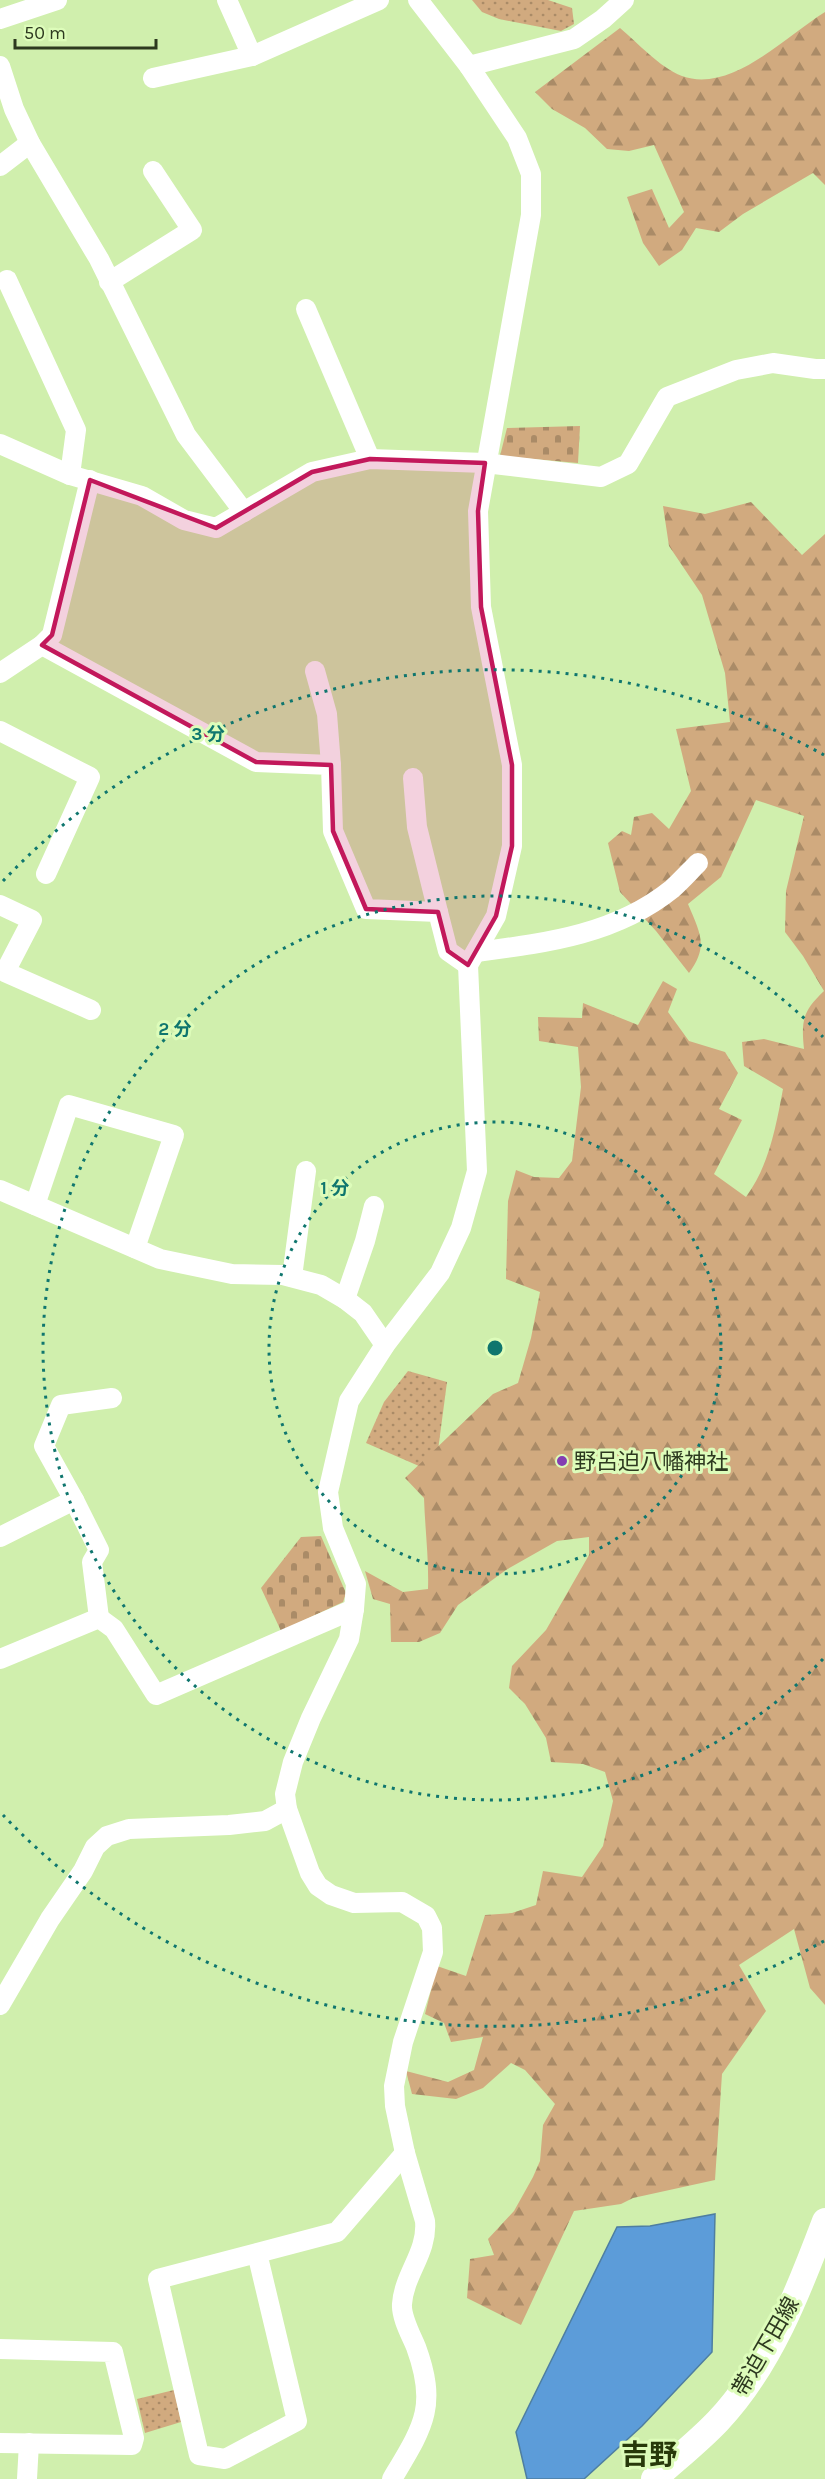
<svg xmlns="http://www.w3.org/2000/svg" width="825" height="2479" viewBox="0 0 825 2479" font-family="Karla,'Noto Sans JP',sans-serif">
  <defs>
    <pattern id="green-dots" width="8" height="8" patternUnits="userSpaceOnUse" patternTransform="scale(1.5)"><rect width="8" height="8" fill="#d1aa7f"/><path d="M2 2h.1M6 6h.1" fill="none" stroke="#aa8b67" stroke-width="1.8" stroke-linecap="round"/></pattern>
    <pattern id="forest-firs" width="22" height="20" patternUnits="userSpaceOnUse" patternTransform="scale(1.5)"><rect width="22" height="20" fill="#d1aa7f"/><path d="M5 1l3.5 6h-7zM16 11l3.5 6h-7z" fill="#aa8b67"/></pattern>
    <pattern id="cemetery-stones" width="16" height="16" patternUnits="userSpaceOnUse" patternTransform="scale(1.5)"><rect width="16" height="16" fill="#d1aa7f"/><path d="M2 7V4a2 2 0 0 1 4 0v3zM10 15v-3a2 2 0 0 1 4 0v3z" fill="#aa8b67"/></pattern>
  </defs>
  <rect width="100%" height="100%" fill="#d0efad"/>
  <g fill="url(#green-dots)">
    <polygon points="472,0 548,0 572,8 574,24 561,31 499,19 482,12"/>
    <polygon points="408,1371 447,1382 435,1473 366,1443 384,1402"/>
    <polygon points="174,2390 181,2422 145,2433 137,2399"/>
  </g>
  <g fill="url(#forest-firs)">
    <path d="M 825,12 L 825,185 L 813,173 L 743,214 L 719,232 L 696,228 L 682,250 L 659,266 L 643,243 L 627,197 L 652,189 L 669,228 L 684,212 L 654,145 L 629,151 L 607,149 L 585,128 L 552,109 L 535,92 L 620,28 C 638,43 659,67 682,76 C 731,94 786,36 825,12 Z"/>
    <path d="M 751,502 L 802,555 L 825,534 L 825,2005 L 810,1988 L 794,1929 L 739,1965 L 766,2011 L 722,2074 L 715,2180 L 633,2198 L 621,2204 L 574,2211 L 521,2325 L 467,2298 L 470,2259 L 494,2255 L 488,2239 L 514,2211 L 533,2177 L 540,2161 L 543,2125 L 555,2104 L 525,2070 L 511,2063 L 483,2088 L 456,2099 L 412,2094 L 406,2071 L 448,2082 L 474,2070 L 483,2037 L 451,2042 L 444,2023 L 425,2014 L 437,1966 L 466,1976 L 485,1915 L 512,1913 L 536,1905 L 543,1871 L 582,1877 L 603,1846 L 613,1801 L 605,1772 L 583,1764 L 551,1762 L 546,1738 L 525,1704 L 509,1688 L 512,1666 L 546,1630 L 589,1555 L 589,1537 L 557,1541 L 506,1570 L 458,1605 L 440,1633 L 419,1642 L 391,1642 L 390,1604 L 373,1599 L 365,1571 L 403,1592 L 428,1589 C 429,1559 425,1529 424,1498 L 405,1478 L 493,1394 L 518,1383 L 531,1338 L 540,1292 L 506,1279 L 508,1201 L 516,1170 L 534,1177 L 559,1178 L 572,1161 L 581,1087 L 578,1047 L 539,1041 L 538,1017 L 582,1018 L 583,1003 L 638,1025 L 663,981 L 677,989 L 668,1012 L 689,1041 L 725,1052 L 738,1073 L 719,1109 L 742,1120 L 714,1174 L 746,1197 C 769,1166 776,1126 783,1089 L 744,1066 L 742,1042 L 764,1039 L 804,1049 C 801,1020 803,1011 824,991 L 803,956 L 785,932 L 786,891 L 804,816 L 756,800 L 721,877 L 688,904 C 700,933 709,946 689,973 L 656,931 L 620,892 L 608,843 L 622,831 L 631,835 L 634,817 L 652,813 L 669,829 L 691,791 L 676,729 L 730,722 L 725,673 L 702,595 L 669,546 L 663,506 L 705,514 Z"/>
  </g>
  <g fill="url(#cemetery-stones)">
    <polygon points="580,426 578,463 500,456 507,428"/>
    <polygon points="321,1536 346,1593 343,1602 281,1631 261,1588 301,1537"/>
  </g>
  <polygon fill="#5c9cd9" stroke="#4e7ea1" stroke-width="1.5" points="715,2214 712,2352 642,2426 584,2479 527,2479 516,2432 617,2227 650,2226"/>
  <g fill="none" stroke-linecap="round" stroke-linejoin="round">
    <g stroke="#fff" stroke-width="20">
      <polyline points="227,0 252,56"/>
      <polyline points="0,19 57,0"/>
      <polyline points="0,66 14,109 30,143 99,259 186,435 244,512"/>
      <polyline points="469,66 574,39 603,19 624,0"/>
      <polyline points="153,78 252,56 379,0"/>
      <polyline points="0,166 30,143"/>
      <polyline points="7,280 76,430 70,475"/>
      <polyline points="109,282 192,230 153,171"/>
      <polyline points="306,309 370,459"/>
      <polyline points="0,444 70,475 142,496 184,520 216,528 312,472 370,459 485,463 601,477 628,464 667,397 736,370 773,363 815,369 825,369"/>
      <polyline points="42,645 256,762 331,765 333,831 366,909 438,912 448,951 468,965"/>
      <polyline points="315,671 327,714 331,765"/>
      <polyline points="0,673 42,645 52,635 90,480"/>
      <polyline points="0,731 90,777 46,874"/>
      <polyline points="413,778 417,827 438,912"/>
      <polyline points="0,905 32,920 5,972 91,1010"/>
      <path d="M 476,952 C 545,943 615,935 672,889 C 681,881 690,871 698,863"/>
      <polyline points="0,1190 160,1259 232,1274 283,1275 321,1285 345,1299 363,1313 385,1345"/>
      <polyline points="35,1205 69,1105 174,1135 135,1248"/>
      <polyline points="292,1277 306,1171"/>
      <polyline points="345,1299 365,1241 374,1206"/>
      <polyline points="74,1500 99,1550 92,1562 99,1618"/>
      <polyline points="0,1537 74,1500 44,1446 61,1405 112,1398"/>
      <polyline points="0,1659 99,1618 114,1629 156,1695 354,1609"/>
      <polyline points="0,2005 50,1919 83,1871 95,1847 107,1836 129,1829 229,1825 265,1821 287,1809"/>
      <polyline points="257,2253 297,2421 225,2459 199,2455 158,2279 337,2232 405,2153"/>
      <polyline points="0,2349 113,2352 134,2438 132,2445 0,2443"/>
      <polyline points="27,2479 29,2443"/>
      <path d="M 392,2479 C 423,2427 438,2407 416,2347 C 411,2335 401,2317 402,2304 C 404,2274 428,2252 425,2221 L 405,2153 L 395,2106 L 394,2086 L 403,2042 L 433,1952 L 432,1928 L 426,1916 L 402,1902 L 354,1903 L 331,1895 L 318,1886 L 310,1873 L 287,1809 L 285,1794 L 293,1762 L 311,1718 L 349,1639 L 354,1609 L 356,1584 L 333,1528 L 328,1492 L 349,1401 L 385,1345 L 440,1273 L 461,1228 L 477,1171 L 468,965 L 496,916 L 512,846 L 512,765 L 481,607 L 478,511 L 531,215 L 531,174 L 517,138 L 469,66 L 418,0"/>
    </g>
    <path stroke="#fff" stroke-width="26" d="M 654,2479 C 675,2460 698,2442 718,2421 C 770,2366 799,2290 825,2221"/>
  </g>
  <path fill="#c2185b" fill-opacity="0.2" stroke="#c2185b" stroke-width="4.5" stroke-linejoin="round" d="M 370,459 L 485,463 L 478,511 L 481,607 L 512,765 L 512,846 L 496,916 L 468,965 L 448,951 L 438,912 L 366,909 L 333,831 L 331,765 L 256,762 L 42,645 L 52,635 L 90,480 L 216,528 L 312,472 Z"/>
  <g fill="none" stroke="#0f766e" stroke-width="3" stroke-dasharray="3 6">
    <circle cx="495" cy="1348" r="226"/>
    <path d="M823 1659A452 452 0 1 1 823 1037"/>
    <path d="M824 1941A678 678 0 0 1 3 1815M3 881A678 678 0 0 1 824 755"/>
  </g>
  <circle fill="#843eb2" stroke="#ddfcba" stroke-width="2" cx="562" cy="1461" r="6"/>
  <g text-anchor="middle" stroke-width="6" stroke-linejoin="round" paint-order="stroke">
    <g font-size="22" fill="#2d391f" stroke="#ddfcba" text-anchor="start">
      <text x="574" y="1469">野呂迫八幡神社</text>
    </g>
    <g font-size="22" fill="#2d391f" stroke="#ddfcba">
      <text transform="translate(765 2346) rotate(-60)" y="8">帯迫下田線</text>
    </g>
    <g font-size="28" font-weight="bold" fill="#27390a" stroke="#ddfcba">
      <text x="649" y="2464">吉野</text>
    </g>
  </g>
  <circle cx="495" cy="1348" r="9" fill="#0f766e" stroke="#ddfcba" stroke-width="3"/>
  <g font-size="18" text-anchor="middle" font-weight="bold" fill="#0f766e" stroke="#ddfcba" stroke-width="6" stroke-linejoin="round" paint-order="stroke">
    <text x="208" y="740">3 分</text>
    <text x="175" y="1035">2 分</text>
    <text x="335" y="1194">1 分</text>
  </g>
  <path d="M15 39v9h141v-9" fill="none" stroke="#2d391f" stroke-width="3"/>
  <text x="24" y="39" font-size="18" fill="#2d391f" stroke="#ddfcba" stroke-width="4.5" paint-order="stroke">50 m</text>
</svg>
